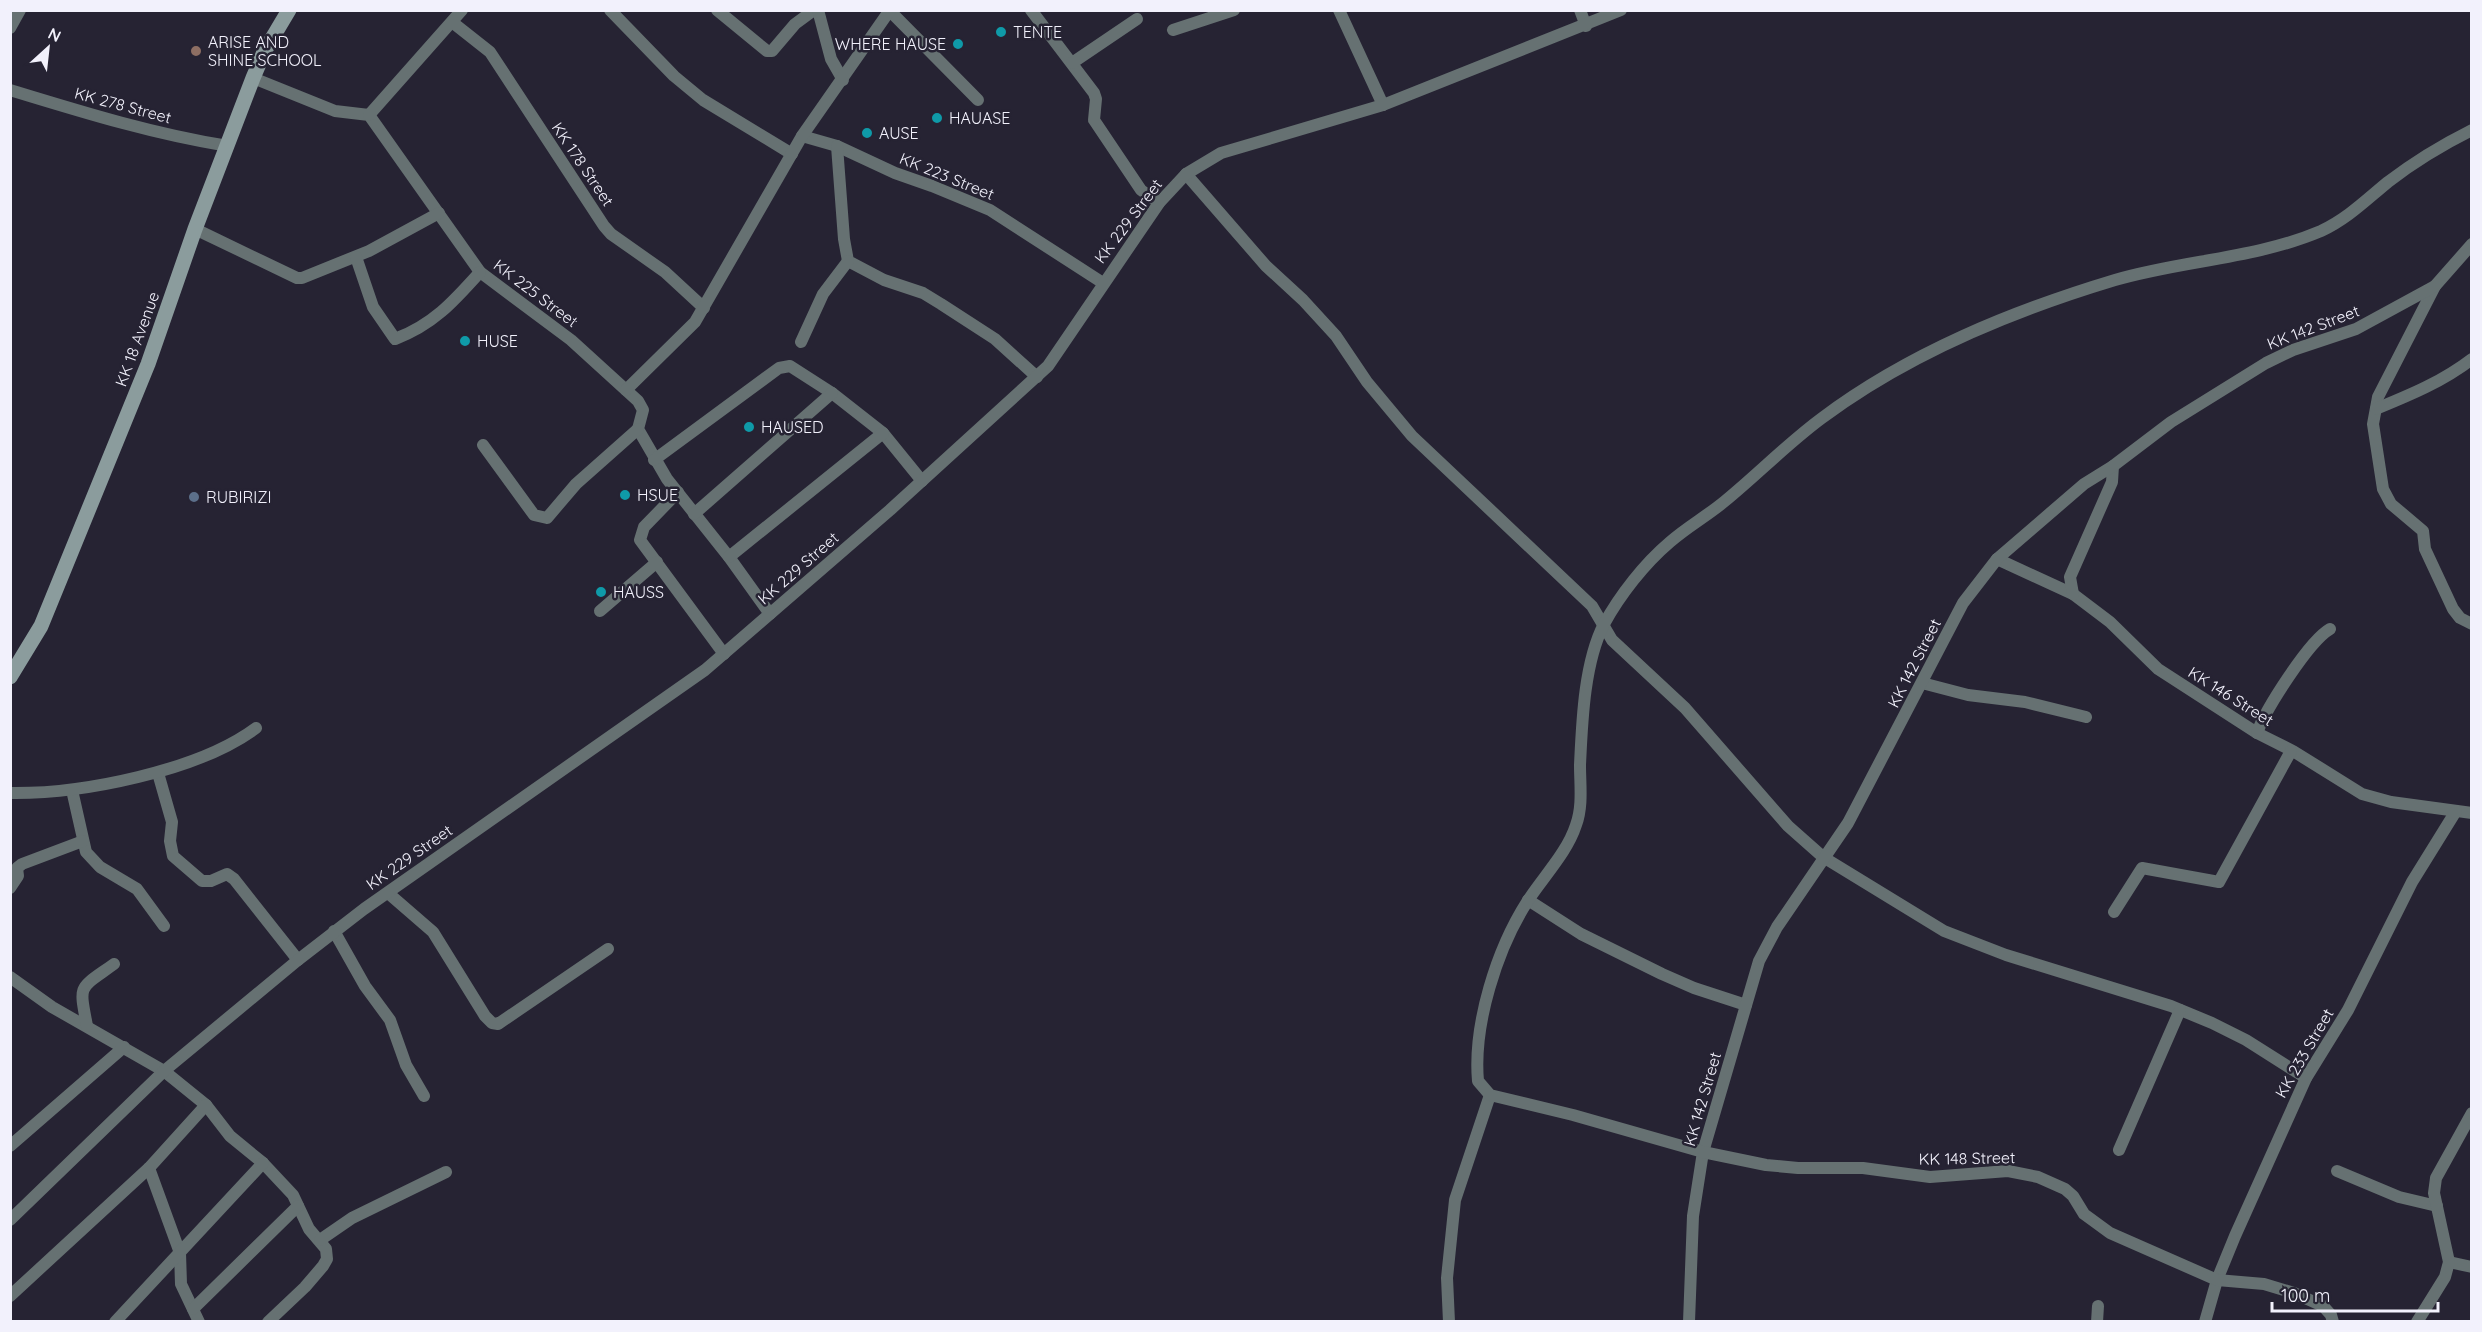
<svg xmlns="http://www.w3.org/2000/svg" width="2482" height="1332" viewBox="0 0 2482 1332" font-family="Quicksand,sans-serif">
  <rect width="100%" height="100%" fill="#262333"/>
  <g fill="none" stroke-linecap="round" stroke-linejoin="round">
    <g stroke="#667172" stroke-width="12">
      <polyline points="610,10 674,76 703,100 792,154"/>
      <polyline points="717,10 767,51 772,51 795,24 814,10"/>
      <polyline points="818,10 831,59 843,80"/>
      <polyline points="889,10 978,100"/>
      <polyline points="1031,10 1094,93 1096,99 1094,120 1141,190 1159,203"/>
      <polyline points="1339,10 1383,105"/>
      <polyline points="1580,10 1586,26"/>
      <polyline points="452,22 490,52 604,226 611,234 665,272 704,308"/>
      <polyline points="10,28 20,10"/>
      <polyline points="1173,30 1234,10"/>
      <polyline points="1072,63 1137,19"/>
      <polyline points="253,78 335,111 369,115 480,272 571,340 638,401 643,410 638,429 667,479 729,557 770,614"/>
      <path d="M 10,90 C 82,112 153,134 228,146"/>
      <polyline points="369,115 462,10"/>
      <polyline points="802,136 837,146 895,173 932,186 990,210 1103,283"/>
      <polyline points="837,146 844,239 848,261 884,280 923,293 941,304 995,339 1037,377"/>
      <polyline points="1186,174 1266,266 1303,300 1336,336 1367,382 1412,436 1592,606 1612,640 1685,708 1788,826 1823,857 1944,931 2006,955 2171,1006 2212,1023 2246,1040 2306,1078"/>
      <polyline points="195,229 297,278 302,278 369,251 439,213"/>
      <path d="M 356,257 L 373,307 L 395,339 C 433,325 454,301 480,272"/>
      <polyline points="2435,286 2378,397 2373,424 2383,489 2391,504 2423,531 2425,549 2453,609 2460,618 2472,624"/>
      <polyline points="801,342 823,294 848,261"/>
      <polyline points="626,390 695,322 802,136 890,10"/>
      <path d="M 2376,409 C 2410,395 2442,382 2472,359"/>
      <polyline points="483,445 534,515 547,518 576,484 638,429"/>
      <polyline points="654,460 779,368 790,366 832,393 883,433 922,481"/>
      <polyline points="678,492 644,527 640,540 724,654"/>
      <polyline points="694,514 832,393"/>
      <polyline points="729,557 883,433"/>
      <polyline points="1997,559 2073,594 2110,622 2158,669 2257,733 2293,751 2362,794 2391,802 2472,813"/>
      <polyline points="2073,594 2070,577 2112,482 2113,466"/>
      <polyline points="600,611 657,562"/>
      <polyline points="1922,683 1968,695 2025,702 2086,717"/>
      <path d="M 2257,733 C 2265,710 2309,641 2330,629"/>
      <polyline points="158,773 172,822 170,841 173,856 202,881 211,881 227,874 234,879 298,960"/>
      <polyline points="72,790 86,852 100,867 137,889 164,926"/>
      <path d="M 10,793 C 82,794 198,771 256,728"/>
      <polyline points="10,888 18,876 17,868 22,864 83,841"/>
      <polyline points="388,893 433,932 485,1016 492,1023 498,1024 608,949"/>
      <polyline points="1528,900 1581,934 1662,974 1694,988 1746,1005"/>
      <polyline points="2114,912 2142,868 2219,882 2291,751"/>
      <polyline points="334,931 365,986 390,1020 406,1065 424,1096"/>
      <polyline points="10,977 52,1007 164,1071 206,1105 230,1136 263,1163 293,1195 309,1229 326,1249 327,1259 323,1266 305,1287 268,1322"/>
      <path d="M 87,1026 C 79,983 78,990 114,964"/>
      <polyline points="10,1146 124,1047"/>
      <polyline points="2119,1150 2180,1010"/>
      <polyline points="149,1168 180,1253 181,1284 199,1322"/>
      <polyline points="2337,1171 2399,1197 2437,1206"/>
      <polyline points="10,1220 164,1071 298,960 364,909 705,670 890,510 1048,366 1159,203 1186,174 1221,153 1383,105 1621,10"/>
      <polyline points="320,1240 352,1218 446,1172"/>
      <polyline points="2449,1262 2472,1267"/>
      <polyline points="10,1296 149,1168 206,1105"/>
      <polyline points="193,1309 298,1206"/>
      <polyline points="115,1322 263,1163"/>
      <polyline points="1449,1322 1447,1278 1455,1200 1490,1095"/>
      <polyline points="1689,1322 1693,1216 1703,1152 1759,961 1777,927 1848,823 1963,603 1997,559 2084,484 2113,466 2171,422 2266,363 2293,350 2356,329 2435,286 2472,244"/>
      <polyline points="2097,1322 2098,1306"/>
      <polyline points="2205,1322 2217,1280 2235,1236 2306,1078 2348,1010 2412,882 2456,811"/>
      <path d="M 2333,1322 L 2331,1315 L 2323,1306 L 2294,1293 L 2264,1284 L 2217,1280 L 2110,1233 L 2084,1214 L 2073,1196 L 2065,1189 L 2038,1177 L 2008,1171 L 1930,1177 L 1863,1168 L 1798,1168 L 1766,1165 L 1703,1152 L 1573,1115 L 1490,1095 L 1478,1081 C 1473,1024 1497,949 1527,902 C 1543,877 1567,853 1576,825 C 1583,806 1580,785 1580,765 C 1582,722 1584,663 1604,624 C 1620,595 1644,564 1670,542 C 1687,527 1707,516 1725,501 C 1758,474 1788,443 1822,418 C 1909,353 2012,311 2115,280 C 2183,260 2255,259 2321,231 C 2347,219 2366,200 2388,182 C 2414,162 2442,145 2472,130"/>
      <polyline points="2417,1322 2445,1277 2449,1262 2434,1193 2436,1178 2472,1113"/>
    </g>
    <polyline stroke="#8b9c9d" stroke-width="15" points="10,677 41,626 148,364 195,229 253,78 264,52 289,10"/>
  </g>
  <g fill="#0f9aa8" stroke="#262333" stroke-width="2">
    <circle cx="1001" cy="32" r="6"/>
    <circle cx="958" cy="44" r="6"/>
    <circle cx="937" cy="118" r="6"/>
    <circle cx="867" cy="133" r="6"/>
    <circle cx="465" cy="341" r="6"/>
    <circle cx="749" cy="427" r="6"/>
    <circle cx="625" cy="495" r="6"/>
    <circle cx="601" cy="592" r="6"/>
  </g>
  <circle fill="#8d6e63" stroke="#262333" stroke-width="2" cx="196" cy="51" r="6"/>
  <circle fill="#5c6f8a" stroke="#262333" stroke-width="2" cx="194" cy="497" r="6"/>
  <g text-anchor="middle" stroke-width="5" stroke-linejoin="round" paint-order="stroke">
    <g font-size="16" fill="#f2f1fc" stroke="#262333" text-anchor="start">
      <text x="1013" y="38">TENTE</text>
      <text x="208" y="48">ARISE AND<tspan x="208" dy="18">SHINE SCHOOL</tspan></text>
      <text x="946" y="50" text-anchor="end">WHERE HAUSE</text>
      <text x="949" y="124">HAUASE</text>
      <text x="879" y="139">AUSE</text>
      <text x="477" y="347">HUSE</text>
      <text x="761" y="433">HAUSED</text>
      <text x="637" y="501">HSUE</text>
      <text x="206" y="503">RUBIRIZI</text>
      <text x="613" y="598">HAUSS</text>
    </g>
    <g font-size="16" fill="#f2f1fc" stroke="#262333">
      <text transform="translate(123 105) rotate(15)" y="6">KK 278 Street</text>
      <text transform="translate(583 164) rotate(56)" y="6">KK 178 Street</text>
      <text transform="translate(947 176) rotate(22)" y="6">KK 223 Street</text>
      <text transform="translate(1128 221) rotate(-53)" y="6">KK 229 Street</text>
      <text transform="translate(536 293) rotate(37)" y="6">KK 225 Street</text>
      <text transform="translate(2313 327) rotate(-21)" y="6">KK 142 Street</text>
      <text transform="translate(137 339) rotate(-70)" y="6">KK 18 Avenue</text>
      <text transform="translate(798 568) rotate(-41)" y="6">KK 229 Street</text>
      <text transform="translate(1914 663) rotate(-63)" y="6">KK 142 Street</text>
      <text transform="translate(2231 696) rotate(32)" y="6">KK 146 Street</text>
      <text transform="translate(409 857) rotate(-35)" y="6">KK 229 Street</text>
      <text transform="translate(2304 1053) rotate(-60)" y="6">KK 233 Street</text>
      <text transform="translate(1702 1099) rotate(-74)" y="6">KK 142 Street</text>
      <text transform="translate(1967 1158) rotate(-1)" y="6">KK 148 Street</text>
    </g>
  </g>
  <rect width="2482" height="1332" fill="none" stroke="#f2f1fc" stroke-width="24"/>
  <g transform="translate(48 48) rotate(27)" stroke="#262333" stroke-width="4.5" paint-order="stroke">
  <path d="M0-4.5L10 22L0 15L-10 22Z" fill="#f2f1fc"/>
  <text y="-9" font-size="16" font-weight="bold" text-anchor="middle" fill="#f2f1fc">N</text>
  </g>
  <path d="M2272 1302v9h166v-9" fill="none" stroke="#f2f1fc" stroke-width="3"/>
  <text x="2281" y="1302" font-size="18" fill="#f2f1fc" stroke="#262333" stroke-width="4.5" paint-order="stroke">100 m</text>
</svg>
